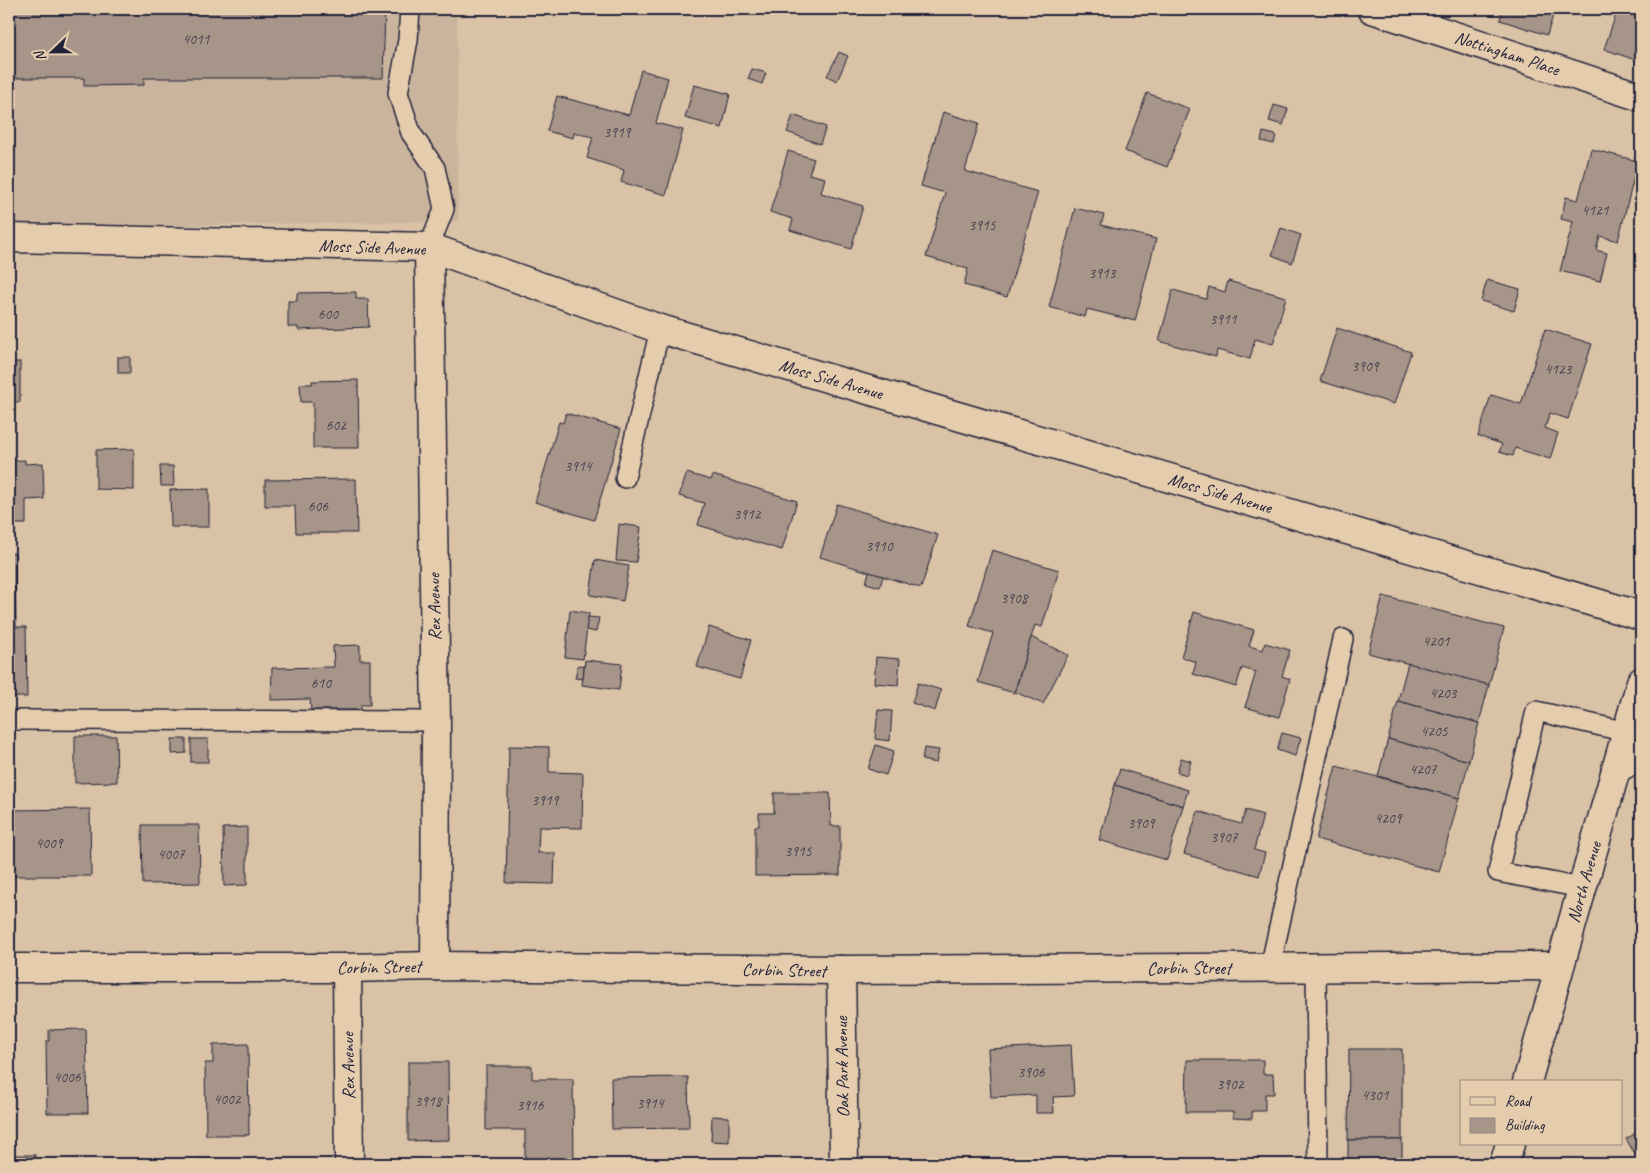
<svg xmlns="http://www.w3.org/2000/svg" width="1650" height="1173" viewBox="0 0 1650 1173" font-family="Caveat,sans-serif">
  <rect width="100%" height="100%" fill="#d9c2a6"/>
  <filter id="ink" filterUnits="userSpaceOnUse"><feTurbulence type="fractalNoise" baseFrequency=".02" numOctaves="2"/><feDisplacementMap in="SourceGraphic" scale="10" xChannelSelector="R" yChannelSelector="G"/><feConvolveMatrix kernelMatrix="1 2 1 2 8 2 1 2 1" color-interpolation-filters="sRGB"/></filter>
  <g filter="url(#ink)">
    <polygon fill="#cab49d" points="9,9 457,9 458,221 9,228"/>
    <g fill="#a69588" stroke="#22223b">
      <polygon points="9,9 385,9 383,78 144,78 144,85 84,86 84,78 9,78"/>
      <polygon points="1497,9 1555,9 1547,35 1500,20 1502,13 1496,11"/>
      <polygon points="1618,9 1641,9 1641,62 1604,49"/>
      <polygon points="839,52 848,56 837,81 827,76"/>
      <polygon points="752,69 766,73 762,84 748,79"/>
      <polygon points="641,70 668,78 656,123 683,130 666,195 621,182 624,170 587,158 593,137 574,133 573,138 547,131 557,96 629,115"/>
      <polygon points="694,85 730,94 722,128 685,118"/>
      <polygon points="1147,93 1190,109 1167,167 1125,151"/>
      <polygon points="1274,105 1288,109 1283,125 1269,121"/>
      <polygon points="943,112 979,123 965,171 1038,192 1007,297 964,285 968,269 926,257 945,193 921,186"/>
      <polygon points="793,115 826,127 820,144 787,132"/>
      <polygon points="1263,132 1276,135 1274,144 1261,141"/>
      <polygon points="1591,149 1638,161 1618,241 1600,236 1596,250 1607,253 1600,281 1560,271 1573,222 1561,219 1566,197 1578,200"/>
      <polygon points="788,151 814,159 809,174 825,178 821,193 863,206 851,249 790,230 793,219 770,212"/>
      <polygon points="1075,208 1104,215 1101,225 1156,239 1135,321 1087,309 1085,317 1049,307"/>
      <polygon points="1281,228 1301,235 1292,263 1272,255"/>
      <polygon points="1487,280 1520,289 1514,311 1481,301"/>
      <polygon points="1228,281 1286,297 1273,344 1255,339 1250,359 1217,350 1216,357 1159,341 1173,290 1206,299 1209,287 1225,292"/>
      <polygon points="356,292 356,299 368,299 369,327 298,330 298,327 288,327 288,301 297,301 297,293"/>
      <polygon points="1337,328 1411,352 1394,404 1320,381"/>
      <polygon points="1545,329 1592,344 1568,419 1550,413 1545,428 1558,433 1550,459 1515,448 1513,456 1499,452 1502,444 1478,436 1491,395 1521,404"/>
      <rect x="118" y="357" width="12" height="16"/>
      <rect x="9" y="362" width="11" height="40"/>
      <polygon points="358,380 359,448 313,448 313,402 301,402 300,384 312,384 312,381"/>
      <polygon points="566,413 621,429 594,520 535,502 559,422 563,423"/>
      <polygon points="134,449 134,490 96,489 96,450"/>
      <polygon points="25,460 25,464 43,463 44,499 26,500 26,524 9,524 9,461"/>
      <polygon points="160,466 173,466 174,486 161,486"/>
      <polygon points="687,473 711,480 713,475 797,501 782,550 698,525 704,503 679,496"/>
      <polygon points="356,479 357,533 296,533 295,506 265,506 265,480"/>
      <polygon points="209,489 209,527 171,527 170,490"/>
      <polygon points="837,504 938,535 921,588 820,557"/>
      <polygon points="619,524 641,527 636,562 616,561"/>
      <polygon points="992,550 1059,570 1042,627 1035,625 1014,693 978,682 993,633 969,626"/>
      <polygon points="9,553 15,553 16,627 26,627 27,697 9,697"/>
      <polygon points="595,560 629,566 623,601 590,595"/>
      <polygon points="869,572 883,576 880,587 866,583"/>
      <polygon points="1383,596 1504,628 1489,685 1368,653"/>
      <polygon points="570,610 589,613 583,659 565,657"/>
      <polygon points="1194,612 1254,630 1249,646 1263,650 1265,643 1290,650 1282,676 1290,679 1279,717 1245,707 1256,672 1242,668 1236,687 1193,674 1196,662 1181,657"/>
      <polygon points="588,617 599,618 596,632 586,630"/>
      <polygon points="709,627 751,640 740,679 697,667"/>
      <polygon points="1031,637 1068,655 1043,704 1015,692"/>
      <polygon points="360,645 360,660 370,660 370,705 361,705 361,710 311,710 310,699 271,700 272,668 334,667 333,646"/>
      <polygon points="876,657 900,659 898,685 874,683"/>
      <polygon points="585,660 622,664 619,690 582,685"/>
      <polygon points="1408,663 1489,685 1479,723 1398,701"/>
      <polygon points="578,665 584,666 583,679 575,678"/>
      <polygon points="918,683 941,690 935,711 912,703"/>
      <polygon points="1398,701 1479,723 1469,761 1388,739"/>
      <polygon points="878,710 892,711 890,741 875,739"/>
      <polygon points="1282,733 1301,738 1295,756 1277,750"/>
      <polygon points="75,736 116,736 117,782 75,783"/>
      <polygon points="172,739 186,739 186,753 172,754"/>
      <rect x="191" y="739" width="17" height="23"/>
      <polygon points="1388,739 1469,761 1459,798 1378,776"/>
      <polygon points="876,745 894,751 886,775 868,769"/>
      <polygon points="509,746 549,747 549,772 583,773 582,828 539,827 538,853 555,853 554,884 506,883"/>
      <polygon points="924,748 939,750 936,763 922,760"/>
      <polygon points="1181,758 1191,761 1187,775 1177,772"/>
      <polygon points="1336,766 1459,798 1439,872 1316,839"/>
      <polygon points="1120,769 1188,790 1183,806 1115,785"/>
      <polygon points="1115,785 1183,806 1167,860 1099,840"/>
      <polygon points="774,793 830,793 831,826 840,826 840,875 755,876 755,826 759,826 759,813 774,813"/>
      <polygon points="90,809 91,876 9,876 9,810"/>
      <polygon points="1246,810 1263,815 1254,850 1265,853 1259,876 1184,854 1198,811 1241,824"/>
      <polygon points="142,825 199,825 200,883 143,884"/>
      <polygon points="247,827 247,885 224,886 223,828"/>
      <polygon points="86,1029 88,1113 47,1113 46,1041 49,1041 49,1030"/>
      <polygon points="248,1044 249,1135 206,1135 205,1063 213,1063 213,1045"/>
      <polygon points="1071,1045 1074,1096 1053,1097 1054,1113 1036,1113 1036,1095 991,1097 988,1049"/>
      <polygon points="1349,1049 1402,1049 1402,1140 1348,1140"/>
      <polygon points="1187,1060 1263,1060 1263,1074 1273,1074 1274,1094 1265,1094 1265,1111 1252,1111 1252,1119 1233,1118 1233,1112 1186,1112"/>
      <polygon points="408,1062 448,1062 449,1140 408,1141"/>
      <polygon points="486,1066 532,1066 532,1079 573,1079 574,1164 525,1164 525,1130 486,1130"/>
      <polygon points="688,1077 689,1128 612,1129 611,1078"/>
      <polygon points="712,1116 729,1117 729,1142 711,1141"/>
      <polygon points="1641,1130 1641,1157 1638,1159 1626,1139"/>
      <rect x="1348" y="1140" width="54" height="24"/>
      <rect x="9" y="1155" width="26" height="9"/>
      <rect x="197" y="1159" width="29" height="5"/>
    </g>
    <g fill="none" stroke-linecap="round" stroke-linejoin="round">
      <defs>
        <g id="service">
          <polyline points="410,9 408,40 398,93 411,133 435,168 444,209 429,247"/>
          <polyline points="625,478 660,329"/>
          <polyline points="9,720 436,721"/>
          <polyline points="1582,888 1498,872 1536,711 1627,732"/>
          <polyline points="1316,967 1318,1164"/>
          <polyline points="1270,968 1343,639"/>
        </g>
        <g id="minor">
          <polyline points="1372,9 1641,97"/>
          <polyline points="9,238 429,247 660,329 1641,616"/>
          <polyline points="429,247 436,721 435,966"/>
          <polyline points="1616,769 1641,755"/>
          <polyline points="9,968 347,968 435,966 841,970 1559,966"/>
          <polyline points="347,968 349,1164"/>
          <polyline points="841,970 844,1164"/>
        </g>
        <g id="tertiary">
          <polyline points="1527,1082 1641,682"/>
          <polyline points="1504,1164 1510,1144"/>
        </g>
      </defs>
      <use href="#service" stroke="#22223b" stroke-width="22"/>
      <use href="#minor" stroke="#22223b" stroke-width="31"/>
      <use href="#tertiary" stroke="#22223b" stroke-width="31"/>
      <use href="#service" stroke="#e5ccad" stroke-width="19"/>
      <use href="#minor" stroke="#e5ccad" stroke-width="28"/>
      <use href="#tertiary" stroke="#e5ccad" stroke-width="28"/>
    </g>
  </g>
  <g text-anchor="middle" stroke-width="4" stroke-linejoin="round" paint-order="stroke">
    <g font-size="15" fill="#433f4e">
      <text x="196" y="44">4011</text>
      <text x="617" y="137">3919</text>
      <text x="1595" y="215">4121</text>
      <text x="982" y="230">3915</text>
      <text x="1102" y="278">3913</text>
      <text x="328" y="319">600</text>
      <text x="1223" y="324">3911</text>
      <text x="1365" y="371">3909</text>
      <text x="1558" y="374">4123</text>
      <text x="336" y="430">602</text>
      <text x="578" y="471">3914</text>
      <text x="318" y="511">606</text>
      <text x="747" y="519">3912</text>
      <text x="879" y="551">3910</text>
      <text x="1014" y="603">3908</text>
      <text x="1436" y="646">4201</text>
      <text x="321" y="688">610</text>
      <text x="1443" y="698">4203</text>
      <text x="1434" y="736">4205</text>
      <text x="1423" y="774">4207</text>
      <text x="545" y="805">3919</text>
      <text x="1388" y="823">4209</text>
      <text x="1141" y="828">3909</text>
      <text x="1224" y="842">3907</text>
      <text x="49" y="848">4009</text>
      <text x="798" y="856">3915</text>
      <text x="171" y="859">4007</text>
      <text x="1031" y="1077">3906</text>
      <text x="67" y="1082">4006</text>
      <text x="1230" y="1089">3902</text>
      <text x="1375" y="1100">4301</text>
      <text x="227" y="1104">4002</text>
      <text x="428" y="1106">3918</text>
      <text x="650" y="1108">3914</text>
      <text x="530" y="1110">3916</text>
    </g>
    <g font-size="18" fill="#22223b" stroke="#e5ccad">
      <text transform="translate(1507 53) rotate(18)" y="6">Nottingham Place</text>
      <text transform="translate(372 247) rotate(2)" y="6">Moss Side Avenue</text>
      <text transform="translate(831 379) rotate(16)" y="6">Moss Side Avenue</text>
      <text transform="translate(1220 493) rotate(16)" y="6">Moss Side Avenue</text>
      <text transform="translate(434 607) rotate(-91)" y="6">Rex Avenue</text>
      <text transform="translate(1584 882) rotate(-74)" y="6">North Avenue</text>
      <text transform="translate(379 967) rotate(-1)" y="6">Corbin Street</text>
      <text x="1189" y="974">Corbin Street</text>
      <text transform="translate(784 970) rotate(1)" y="6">Corbin Street</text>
      <text transform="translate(348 1066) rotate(-91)" y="6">Rex Avenue</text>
      <text transform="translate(842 1067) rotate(-91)" y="6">Oak Park Avenue</text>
    </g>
  </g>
  <rect width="1650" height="1173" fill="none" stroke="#e5ccad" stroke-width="30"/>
  <rect x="15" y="15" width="1620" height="1143" fill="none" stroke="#22223b" stroke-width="2" filter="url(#ink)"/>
  <rect x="1460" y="1080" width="162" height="65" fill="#e5ccad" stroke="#97887f"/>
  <rect x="1470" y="1097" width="25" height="8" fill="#e5ccad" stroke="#97887f"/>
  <text x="1505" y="1106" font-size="15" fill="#22223b">Road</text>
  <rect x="1470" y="1118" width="25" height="15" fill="#a69588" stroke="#97887f"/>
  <text x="1505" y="1130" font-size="15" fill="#22223b">Building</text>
  <g transform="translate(52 52) rotate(248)" stroke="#e5ccad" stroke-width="4" paint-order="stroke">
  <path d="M0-4L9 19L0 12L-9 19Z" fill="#22223b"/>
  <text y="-8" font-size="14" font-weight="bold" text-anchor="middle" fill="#22223b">N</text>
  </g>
</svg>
